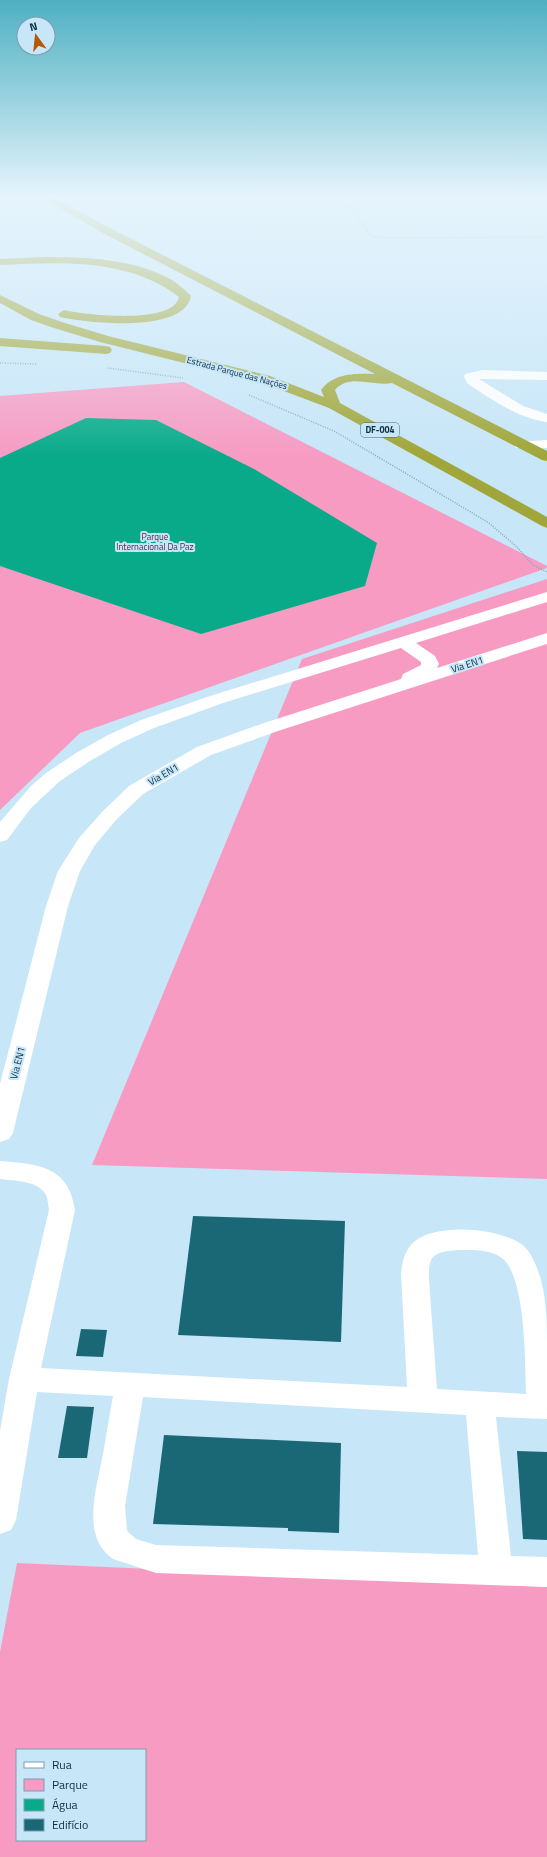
<svg xmlns="http://www.w3.org/2000/svg" width="547" height="1857" viewBox="0 0 547 1857" font-family="'Titillium Web',sans-serif">
  <rect width="100%" height="100%" fill="#c7e6f8"/>
  <g fill="#f79bc3" fill-rule="evenodd">
    <polygon points="184,382 547,566 547,568 80,733 0,810 0,396"/>
    <polygon points="547,579 547,1179 92,1165 302,659"/>
    <path d="M 17,1563 L 547,1587 L 547,1857 L 0,1857 L 0,1652 ZM 17,1750 L 145,1750 L 145,1840 L 17,1840 Z"/>
  </g>
  <polygon fill="#08aa89" points="86,418 156,420 254,469 377,543 365,586 201,634 0,566 0,458"/>
  <g fill="#1a6876">
    <polygon points="193,1216 345,1221 341,1342 178,1335"/>
    <polygon points="81,1329 107,1330 103,1357 76,1356"/>
    <polygon points="67,1406 94,1407 87,1458 58,1458"/>
    <polygon points="164,1435 341,1443 339,1533 288,1531 288,1528 153,1524"/>
    <polygon points="517,1451 547,1452 547,1540 523,1539"/>
  </g>
  <g fill="none" stroke-linecap="round" stroke-linejoin="round">
    <g stroke="#86a7b9" stroke-width="1.5" stroke-dasharray="1 1.5" stroke-linecap="butt">
      <polyline points="342,197 371,236 386,238 547,237"/>
      <polyline points="0,363 37,364"/>
      <polyline points="108,368 183,378"/>
      <polyline points="249,395 334,431 412,477 489,523 517,547 533,565 547,572"/>
    </g>
    <g fill="#fff" fill-rule="evenodd">
      <path d="M 483,370 L 547,372 L 547,380 L 479,379 L 523,406 L 547,414 L 547,422 C 517,418 493,400 468,384 L 464,377 L 465,374 Z"/>
      <polygon points="547,440 547,448 516,448 514,445 516,442"/>
      <polygon points="547,592 547,602 416,643 435,656 439,664 437,668 547,633 547,644 278,731 211,755 143,794 116,820 95,845 80,871 68,906 13,1133 9,1139 0,1142 0,1084 46,906 58,871 79,838 102,812 129,786 197,747 264,723 401,679 403,674 421,665 421,662 401,648 223,703 154,728 121,743 90,761 60,781 31,808 7,840 0,842 0,822 31,786 46,773 76,753 108,735 141,720 210,696"/>
      <path d="M 0,1161 C 38,1164 69,1166 75,1210 L 41,1368 L 407,1387 L 401,1274 C 402,1262 405,1249 415,1241 C 438,1223 494,1228 518,1242 C 524,1245 529,1251 532,1257 C 547,1285 547,1318 547,1349 C 547,1372 547,1396 547,1419 L 496,1417 L 511,1556 L 547,1557 L 547,1587 L 156,1573 L 113,1559 C 81,1537 96,1490 102,1459 C 106,1438 109,1417 113,1396 L 37,1392 L 16,1520 L 11,1530 L 0,1534 L 0,1431 L 9,1379 L 49,1210 C 48,1205 48,1199 46,1195 C 38,1180 14,1181 0,1179 ZM 459,1250 C 474,1250 491,1249 503,1259 C 526,1279 525,1364 526,1394 L 437,1389 L 429,1280 C 428,1254 434,1252 459,1250 ZM 143,1397 L 466,1415 L 478,1555 L 156,1545 L 136,1539 L 127,1531 L 125,1506 Z"/>
    </g>
    <g fill="#a0a639" fill-rule="evenodd">
      <path d="M 41,197 L 53,197 L 108,227 L 547,451 L 547,461 L 542,460 L 392,383 C 374,387 349,373 335,390 L 340,403 L 547,517 L 547,528 L 542,526 L 329,408 L 260,382 L 100,342 L 54,328 L 31,320 L 0,303 L 0,295 L 39,314 L 62,322 L 108,336 L 270,376 L 324,397 L 321,390 C 333,373 356,373 375,374 L 101,232 Z"/>
      <path d="M 46,257 C 87,257 135,259 172,280 C 178,284 184,289 189,294 L 191,296 C 185,334 85,323 60,317 L 58,314 L 64,310 C 85,315 173,325 179,297 C 129,258 60,262 0,265 L 0,259 Z"/>
      <polygon points="0,338 106,346 110,347 112,350 110,353 106,354 0,346"/>
    </g>
  </g>
  <linearGradient id="sky" x2="0" y2="1"><stop stop-color="#4eb0c2"/><stop offset="0.43" stop-color="#e6f4fc"/><stop offset="1" stop-color="#e6f4fc" stop-opacity="0"/></linearGradient>
  <rect width="547" height="457" fill="url(#sky)"/>
  <g text-anchor="middle" stroke-width="4" stroke-linejoin="round" paint-order="stroke">
    <g font-size="9" fill="#0d3142" stroke="#c7e6f8">
      <text transform="translate(237 373) rotate(15)" y="3">Estrada Parque das Nações</text>
    </g>
    <rect fill="#c7e6f8" stroke="#456779" stroke-width="1" x="361" y="423" width="38" height="14" rx="3"/>
    <g font-size="9" font-weight="bold" fill="#0d3142">
      <text x="380" y="433">DF-004</text>
    </g>
    <g font-size="9" fill="#6b1744" stroke="#c7e6f8">
      <text x="155" y="540">Parque<tspan x="155" dy="10">Internacional Da Paz</tspan></text>
    </g>
    <g font-size="10" fill="#0d3142" stroke="#c7e6f8">
      <text transform="translate(467 664) rotate(-18)" y="4">Via EN1</text>
      <text transform="translate(163 774) rotate(-30)" y="4">Via EN1</text>
      <text transform="translate(17 1063) rotate(-76)" y="4">Via EN1</text>
    </g>
  </g>
  <rect x="16" y="1749" width="130" height="92" fill="#c7e6f8" stroke="#7d9eaf"/>
  <rect x="24" y="1762" width="20" height="6" fill="#ffffff" stroke="#7d9eaf"/>
  <text x="52" y="1769" font-size="12" fill="#0d3142">Rua</text>
  <rect x="24" y="1779" width="20" height="12" fill="#f79bc3" stroke="#7d9eaf"/>
  <text x="52" y="1789" font-size="12" fill="#0d3142">Parque</text>
  <rect x="24" y="1799" width="20" height="12" fill="#08aa89" stroke="#7d9eaf"/>
  <text x="52" y="1809" font-size="12" fill="#0d3142">Água</text>
  <rect x="24" y="1819" width="20" height="12" fill="#1a6876" stroke="#7d9eaf"/>
  <text x="52" y="1829" font-size="12" fill="#0d3142">Edifício</text>
  <g transform="translate(36 36) rotate(345)"><circle r="19" fill="#c7e6f8" stroke="#7d9eaf"/>
  <path d="M0-3L7 15L0 10L-7 15Z" fill="#b55800"/>
  <text y="-6" font-size="11" font-weight="bold" text-anchor="middle" fill="#0d3142">N</text>
  </g>
</svg>
